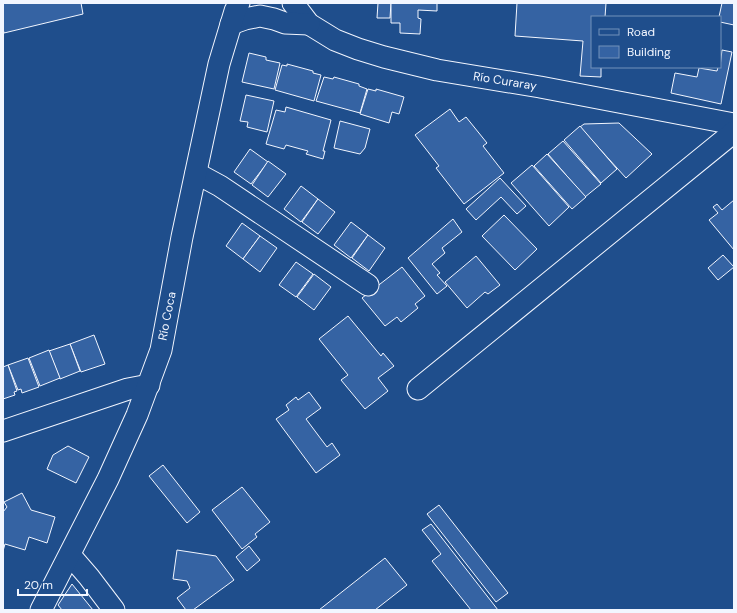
<svg xmlns="http://www.w3.org/2000/svg" width="737" height="613" viewBox="0 0 737 613" font-family="'DM Sans',sans-serif">
  <rect width="100%" height="100%" fill="#1f4e8c"/>
  <g fill="#3563a3" stroke="#f2f6ff">
    <polygon points="3,3 81,3 83,14 4,33 3,28"/>
    <polygon points="378,3 391,3 390,18 377,18"/>
    <polygon points="391,3 437,3 437,11 418,10 418,18 421,19 420,34 400,33 400,23 391,23"/>
    <polygon points="517,3 606,3 605,17 592,17 592,67 601,67 601,77 580,76 583,41 515,36"/>
    <polygon points="722,3 734,3 734,25 720,22 720,17 719,17"/>
    <polygon points="722,50 732,52 721,104 671,93 675,73 697,77 699,68 717,71 718,67 720,67"/>
    <polygon points="249,53 266,57 266,60 280,63 274,89 242,82"/>
    <polygon points="287,64 313,71 313,73 321,75 314,101 275,90 282,65 287,66"/>
    <polygon points="324,77 333,79 334,77 359,84 359,86 367,89 360,113 316,101"/>
    <polygon points="368,89 376,91 376,89 404,97 399,114 392,112 389,123 360,114"/>
    <polygon points="246,95 274,101 267,132 247,127 248,122 240,121"/>
    <polygon points="286,107 331,120 323,151 325,151 323,159 306,154 308,151 286,145 284,149 266,144 276,110 285,112"/>
    <polygon points="450,109 459,122 466,117 487,143 483,146 504,173 464,204 436,168 439,166 415,135"/>
    <polygon points="340,121 370,129 365,148 360,154 334,148"/>
    <polygon points="619,123 652,154 626,178 580,127 584,124"/>
    <polygon points="580,126 617,169 601,183 564,140"/>
    <polygon points="563,141 601,184 585,197 548,154"/>
    <polygon points="250,149 268,162 251,184 234,172"/>
    <polygon points="547,154 586,197 572,209 534,166"/>
    <polygon points="268,161 286,174 268,197 252,185"/>
    <polygon points="532,165 569,207 549,226 511,183"/>
    <polygon points="500,178 526,206 517,214 501,197 476,220 466,209"/>
    <polygon points="301,186 318,199 301,222 284,209"/>
    <polygon points="318,199 335,212 318,234 302,222"/>
    <polygon points="734,200 734,250 709,220 718,213 713,207 717,204 722,210"/>
    <polygon points="504,215 537,249 515,270 482,236"/>
    <polygon points="453,219 462,232 442,248 445,253 432,264 440,273 437,275 447,286 437,294 408,258"/>
    <polygon points="351,222 368,235 351,258 334,245"/>
    <polygon points="242,223 260,236 243,259 226,246"/>
    <polygon points="368,235 385,248 369,271 352,258"/>
    <polygon points="260,236 277,248 260,272 243,259"/>
    <polygon points="723,255 734,267 718,280 708,268"/>
    <polygon points="476,256 500,285 488,294 485,292 467,308 445,282"/>
    <polygon points="296,262 313,274 296,297 279,285"/>
    <polygon points="402,267 425,296 415,304 418,308 401,322 397,317 385,326 362,298"/>
    <polygon points="314,274 331,287 314,310 297,297"/>
    <polygon points="348,316 381,356 383,353 394,366 378,378 388,391 365,409 341,380 348,375 319,339"/>
    <polygon points="94,335 105,364 81,372 70,344"/>
    <polygon points="70,344 80,371 60,379 49,351"/>
    <polygon points="49,350 60,378 40,386 29,358"/>
    <polygon points="28,358 39,387 22,393 21,389 18,390 8,365"/>
    <polygon points="8,365 17,391 14,392 15,395 3,399 3,367"/>
    <polygon points="309,392 321,408 306,419 327,447 332,443 340,455 316,473 276,419 289,410 286,405 296,397 298,400"/>
    <polygon points="68,446 89,457 76,483 47,469 53,455"/>
    <polygon points="163,465 200,512 187,523 149,476"/>
    <polygon points="242,487 270,522 255,534 257,537 242,549 212,510"/>
    <polygon points="22,493 31,510 55,517 47,543 29,537 25,550 5,544 3,551 3,512 7,507 4,502"/>
    <polygon points="439,505 508,593 496,602 427,514"/>
    <polygon points="431,524 498,610 471,610 432,561 441,554 422,530"/>
    <polygon points="249,546 260,560 247,571 236,557"/>
    <polygon points="177,550 216,556 234,580 193,610 186,610 177,598 190,588 187,581 173,579"/>
    <polygon points="385,558 407,585 375,610 319,610"/>
    <polygon points="72,584 93,610 62,610 58,605"/>
  </g>
  <g fill="none" stroke-linecap="round" stroke-linejoin="round">
    <defs>
      <g id="street">
        <polyline points="293,3 309,24 335,40 358,49 384,57 437,70 540,87 734,124"/>
        <polyline points="231,24 245,19 260,16 274,19 285,23 309,24"/>
        <polyline points="196,173 220,186 368,285"/>
        <polyline points="418,389 734,132"/>
        <polyline points="3,431 128,389 149,385"/>
        <polyline points="70,555 89,577 114,610"/>
        <polyline points="41,610 108,479 137,415 161,350 182,237 219,64 235,11 239,3"/>
      </g>
    </defs>
    <use href="#street" stroke="#f2f6ff" stroke-width="23"/>
    <use href="#street" stroke="#1f4e8c" stroke-width="21"/>
  </g>
  <g text-anchor="middle" stroke-width="3" stroke-linejoin="round" paint-order="stroke">
    <g font-size="12" fill="#f2f6ff" stroke="#1f4e8c">
      <text transform="translate(505 81) rotate(9)" y="4">Río Curaray</text>
      <text transform="translate(167 316) rotate(-79)" y="4">Río Coca</text>
    </g>
  </g>
  <rect width="737" height="613" fill="none" stroke="#f2f6ff" stroke-width="8"/>
  <rect x="591" y="16" width="130" height="52" fill="#1f4e8c" stroke="#7391ba"/>
  <rect x="599" y="29" width="20" height="6" fill="#1f4e8c" stroke="#7391ba"/>
  <text x="627" y="36" font-size="12" fill="#f2f6ff">Road</text>
  <rect x="599" y="46" width="20" height="12" fill="#3563a3" stroke="#7391ba"/>
  <text x="627" y="56" font-size="12" fill="#f2f6ff">Building</text>
  <path d="M18 589v6h69v-6" fill="none" stroke="#f2f6ff" stroke-width="2"/>
  <text x="24" y="589" font-size="12" fill="#f2f6ff" stroke="#1f4e8c" stroke-width="3" paint-order="stroke">20 m</text>
</svg>
